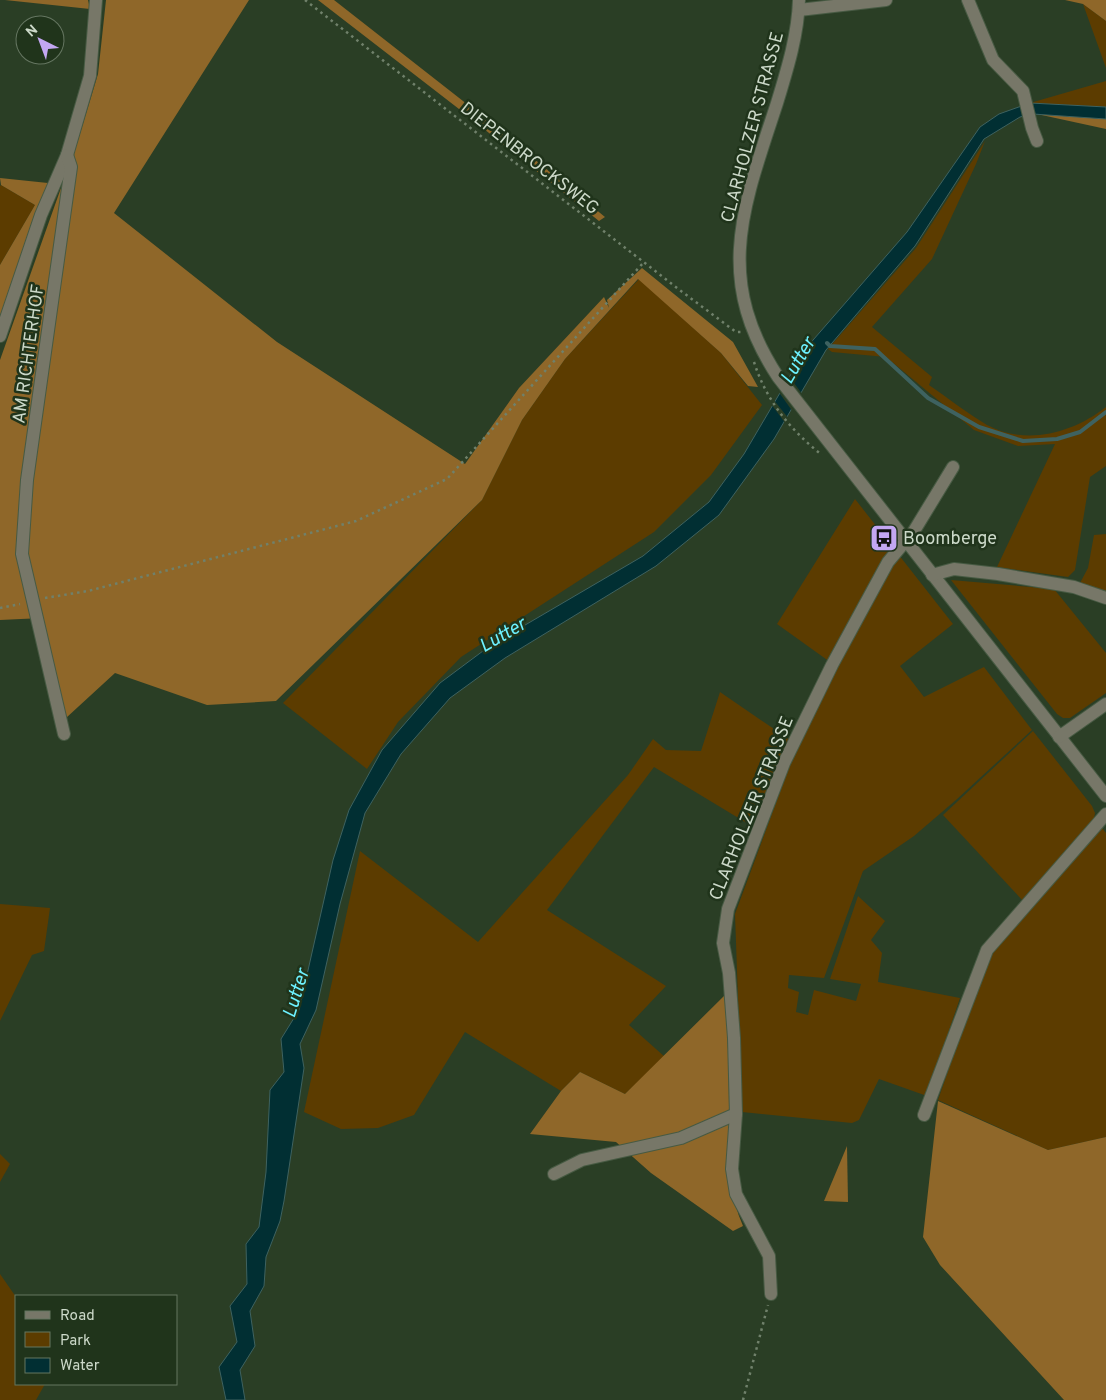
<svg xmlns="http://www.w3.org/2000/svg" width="1106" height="1400" viewBox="0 0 1106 1400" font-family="Overpass,sans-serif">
  <rect width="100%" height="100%" fill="#2a3e25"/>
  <g fill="#5c3c00">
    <polygon points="1083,4 1106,21 1106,68"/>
    <polygon points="1106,81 1106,107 1030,103"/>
    <path d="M 985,141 L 976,164 L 932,259 L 872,327 L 932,377 L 929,385 C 948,398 967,413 987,425 C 1026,446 1073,433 1106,407 L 1106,466 L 1090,477 L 1075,570 L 1068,577 L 997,567 L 1055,444 L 1018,446 L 974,430 L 886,357 L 832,352 L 828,349 L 916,248 Z"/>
    <polygon points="1,185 35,205 0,265 0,186"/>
    <polygon points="639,279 721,353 762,405 711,475 654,532 461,657 398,722 367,769 283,703 482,500 522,420 565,359"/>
    <polygon points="855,499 953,624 900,666 924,697 984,667 1032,730 956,800 914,836 863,871 824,978 789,975 788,988 799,992 796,1012 808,1015 814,990 856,1001 861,984 830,979 858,896 885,921 871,940 882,953 878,982 960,998 927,1096 879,1079 859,1120 852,1123 742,1112 735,914 790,765 837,667 777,624"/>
    <polygon points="1106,534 1106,592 1080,583 1088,568 1094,535"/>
    <polygon points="951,580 1054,589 1106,653 1106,693 1070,718 1063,718 1057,714"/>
    <polygon points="720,692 790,740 755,828 654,767 547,910 666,986 629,1025 665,1057 625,1094 580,1072 561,1091 465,1032 414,1115 378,1128 341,1129 304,1112 360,851 478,942 628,775 653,739 666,750 701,751"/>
    <polygon points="1033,731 1092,806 1095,813 1093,823 1024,902 943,815"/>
    <polygon points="1102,828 1106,833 1106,1137 1048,1150 938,1100 989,951"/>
    <polygon points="0,904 50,908 44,951 32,955 0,1021"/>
    <polygon points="0,1154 10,1164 0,1182"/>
    <polygon points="0,1274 16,1297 16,1384 45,1384 36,1400 0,1400"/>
  </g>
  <g fill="#8f6729">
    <polygon points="5,0 88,0 90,9"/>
    <polygon points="106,0 249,0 114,213 277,342 465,464 519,388 604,297 609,308 607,300 642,268 733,342 758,387 748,386 721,353 638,279 565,359 522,420 482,500 276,701 207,705 115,673 66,718 42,618 0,620 0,360 78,140 98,74"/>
    <polygon points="318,0 334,0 463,101 605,217 599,221 459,109"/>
    <polygon points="1065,0 1106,0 1106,21 1083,4"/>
    <polygon points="1037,114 1106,119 1106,129"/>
    <polygon points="0,178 48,183 0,321 0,265 35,205 1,185"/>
    <path d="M 725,995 C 728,1032 729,1069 729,1106 C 729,1147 726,1188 743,1226 L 733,1231 L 651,1173 L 616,1142 L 530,1134 L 561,1091 L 580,1072 L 625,1094 Z"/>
    <polygon points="938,1101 1048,1150 1106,1137 1106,1400 1064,1400 940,1265 923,1237"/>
    <polygon points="847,1146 848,1202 824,1201"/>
  </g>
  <polygon fill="#012f33" stroke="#3e6260" points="1030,103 1106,107 1106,119 1033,114 1020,117 984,139 915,246 826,350 774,439 719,515 656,566 505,658 450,698 401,754 365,813 340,904 316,1010 300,1044 304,1068 284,1201 280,1221 266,1257 264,1286 250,1311 255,1346 240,1370 245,1400 226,1400 219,1367 237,1342 230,1306 247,1284 246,1244 259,1227 266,1172 270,1090 284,1072 281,1039 299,1010 333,860 349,810 382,750 440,683 491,645 643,556 709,502 744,454 807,347 907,232 980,127 999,114"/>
  <g fill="#2a3e25">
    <polygon points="788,375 803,395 793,412 778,391"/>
    <polygon points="773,399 789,419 786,424 771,404"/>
  </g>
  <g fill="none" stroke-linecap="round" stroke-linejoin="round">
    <polyline stroke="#3e6260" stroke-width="4" points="827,343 830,346 875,349 928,398 979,427 1023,441 1057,439 1080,432 1106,412"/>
    <defs>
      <g id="minor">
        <path d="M 799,0 C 798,35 787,70 777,103 C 743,207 713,278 778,377 L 1106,796"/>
        <polyline points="968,0 993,60 1023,91 1032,128 1037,141"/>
        <polyline points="799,10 886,0"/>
        <polyline points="0,336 41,215 67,155 90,76 96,0"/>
        <polyline points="932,575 954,569 998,574 1074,587 1106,598"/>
        <polyline points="64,734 22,554 27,480 71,167 67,155"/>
        <polyline points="1059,737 1106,704"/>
        <polyline points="924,1115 987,950 1106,814"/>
        <polyline points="554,1174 582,1160 681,1138 736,1114"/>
        <polyline points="771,1294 769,1256 736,1194 732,1169 736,1114 734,1038 729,973 723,943 728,909 784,763 832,665 888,562 914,531 953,467"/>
      </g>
    </defs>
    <use href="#minor" stroke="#475a43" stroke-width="14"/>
    <g stroke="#70816b" stroke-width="2.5" stroke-dasharray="2.5 4" stroke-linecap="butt">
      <polyline points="305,0 681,291 736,332 743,332"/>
      <path d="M 754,362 C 766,400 790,430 822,455"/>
      <polyline points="45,598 88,591 356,521 447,479 644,262"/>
      <polyline points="0,608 20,604"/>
      <polyline points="743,1400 768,1305"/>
    </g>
    <use href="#minor" stroke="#777768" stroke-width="12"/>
  </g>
  <defs>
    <symbol id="bus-square" viewBox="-11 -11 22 22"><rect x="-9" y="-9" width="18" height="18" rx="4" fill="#c3a7f2" stroke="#20341b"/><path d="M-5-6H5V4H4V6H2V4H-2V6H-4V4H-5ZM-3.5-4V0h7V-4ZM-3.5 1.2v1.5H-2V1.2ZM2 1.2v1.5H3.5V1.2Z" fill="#111"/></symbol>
  </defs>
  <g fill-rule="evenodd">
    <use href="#bus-square" x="868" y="522" width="32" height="32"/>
  </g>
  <g text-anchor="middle" stroke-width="5" stroke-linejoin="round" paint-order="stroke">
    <g font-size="18" fill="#ccd9c9" stroke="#20341b">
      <text transform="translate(752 127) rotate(-75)" y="6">CLARHOLZER STRASSE</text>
      <text transform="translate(530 158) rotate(38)" y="6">DIEPENBROCKSWEG</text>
      <text transform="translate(28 354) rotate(-82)" y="6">AM RICHTERHOF</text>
      <text transform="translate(751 808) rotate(-68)" y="6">CLARHOLZER STRASSE</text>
    </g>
    <g font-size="18" fill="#ccd9c9" stroke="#20341b" text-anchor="start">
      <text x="903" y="544">Boomberge</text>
    </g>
    <g font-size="19" font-style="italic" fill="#6df1ff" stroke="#20341b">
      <text transform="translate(797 360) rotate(-60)" y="7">Lutter</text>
      <text transform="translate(502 634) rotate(-30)" y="7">Lutter</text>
      <text transform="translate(295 993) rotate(-73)" y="7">Lutter</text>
    </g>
  </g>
  <rect x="15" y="1295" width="162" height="90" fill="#20341b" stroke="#657661"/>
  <rect x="25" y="1311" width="25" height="8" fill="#777768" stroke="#657661"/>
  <text x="60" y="1320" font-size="15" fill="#ccd9c9">Road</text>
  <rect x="25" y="1332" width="25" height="15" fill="#5c3c00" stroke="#657661"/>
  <text x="60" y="1345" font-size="15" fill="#ccd9c9">Park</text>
  <rect x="25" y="1358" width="25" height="15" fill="#012f33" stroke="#657661"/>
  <text x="60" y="1370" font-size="15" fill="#ccd9c9">Water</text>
  <g transform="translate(40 40) rotate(318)"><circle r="24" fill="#20341b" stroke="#657661"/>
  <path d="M0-4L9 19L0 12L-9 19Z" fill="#c3a7f2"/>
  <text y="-8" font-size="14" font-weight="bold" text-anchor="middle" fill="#ccd9c9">N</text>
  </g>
</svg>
